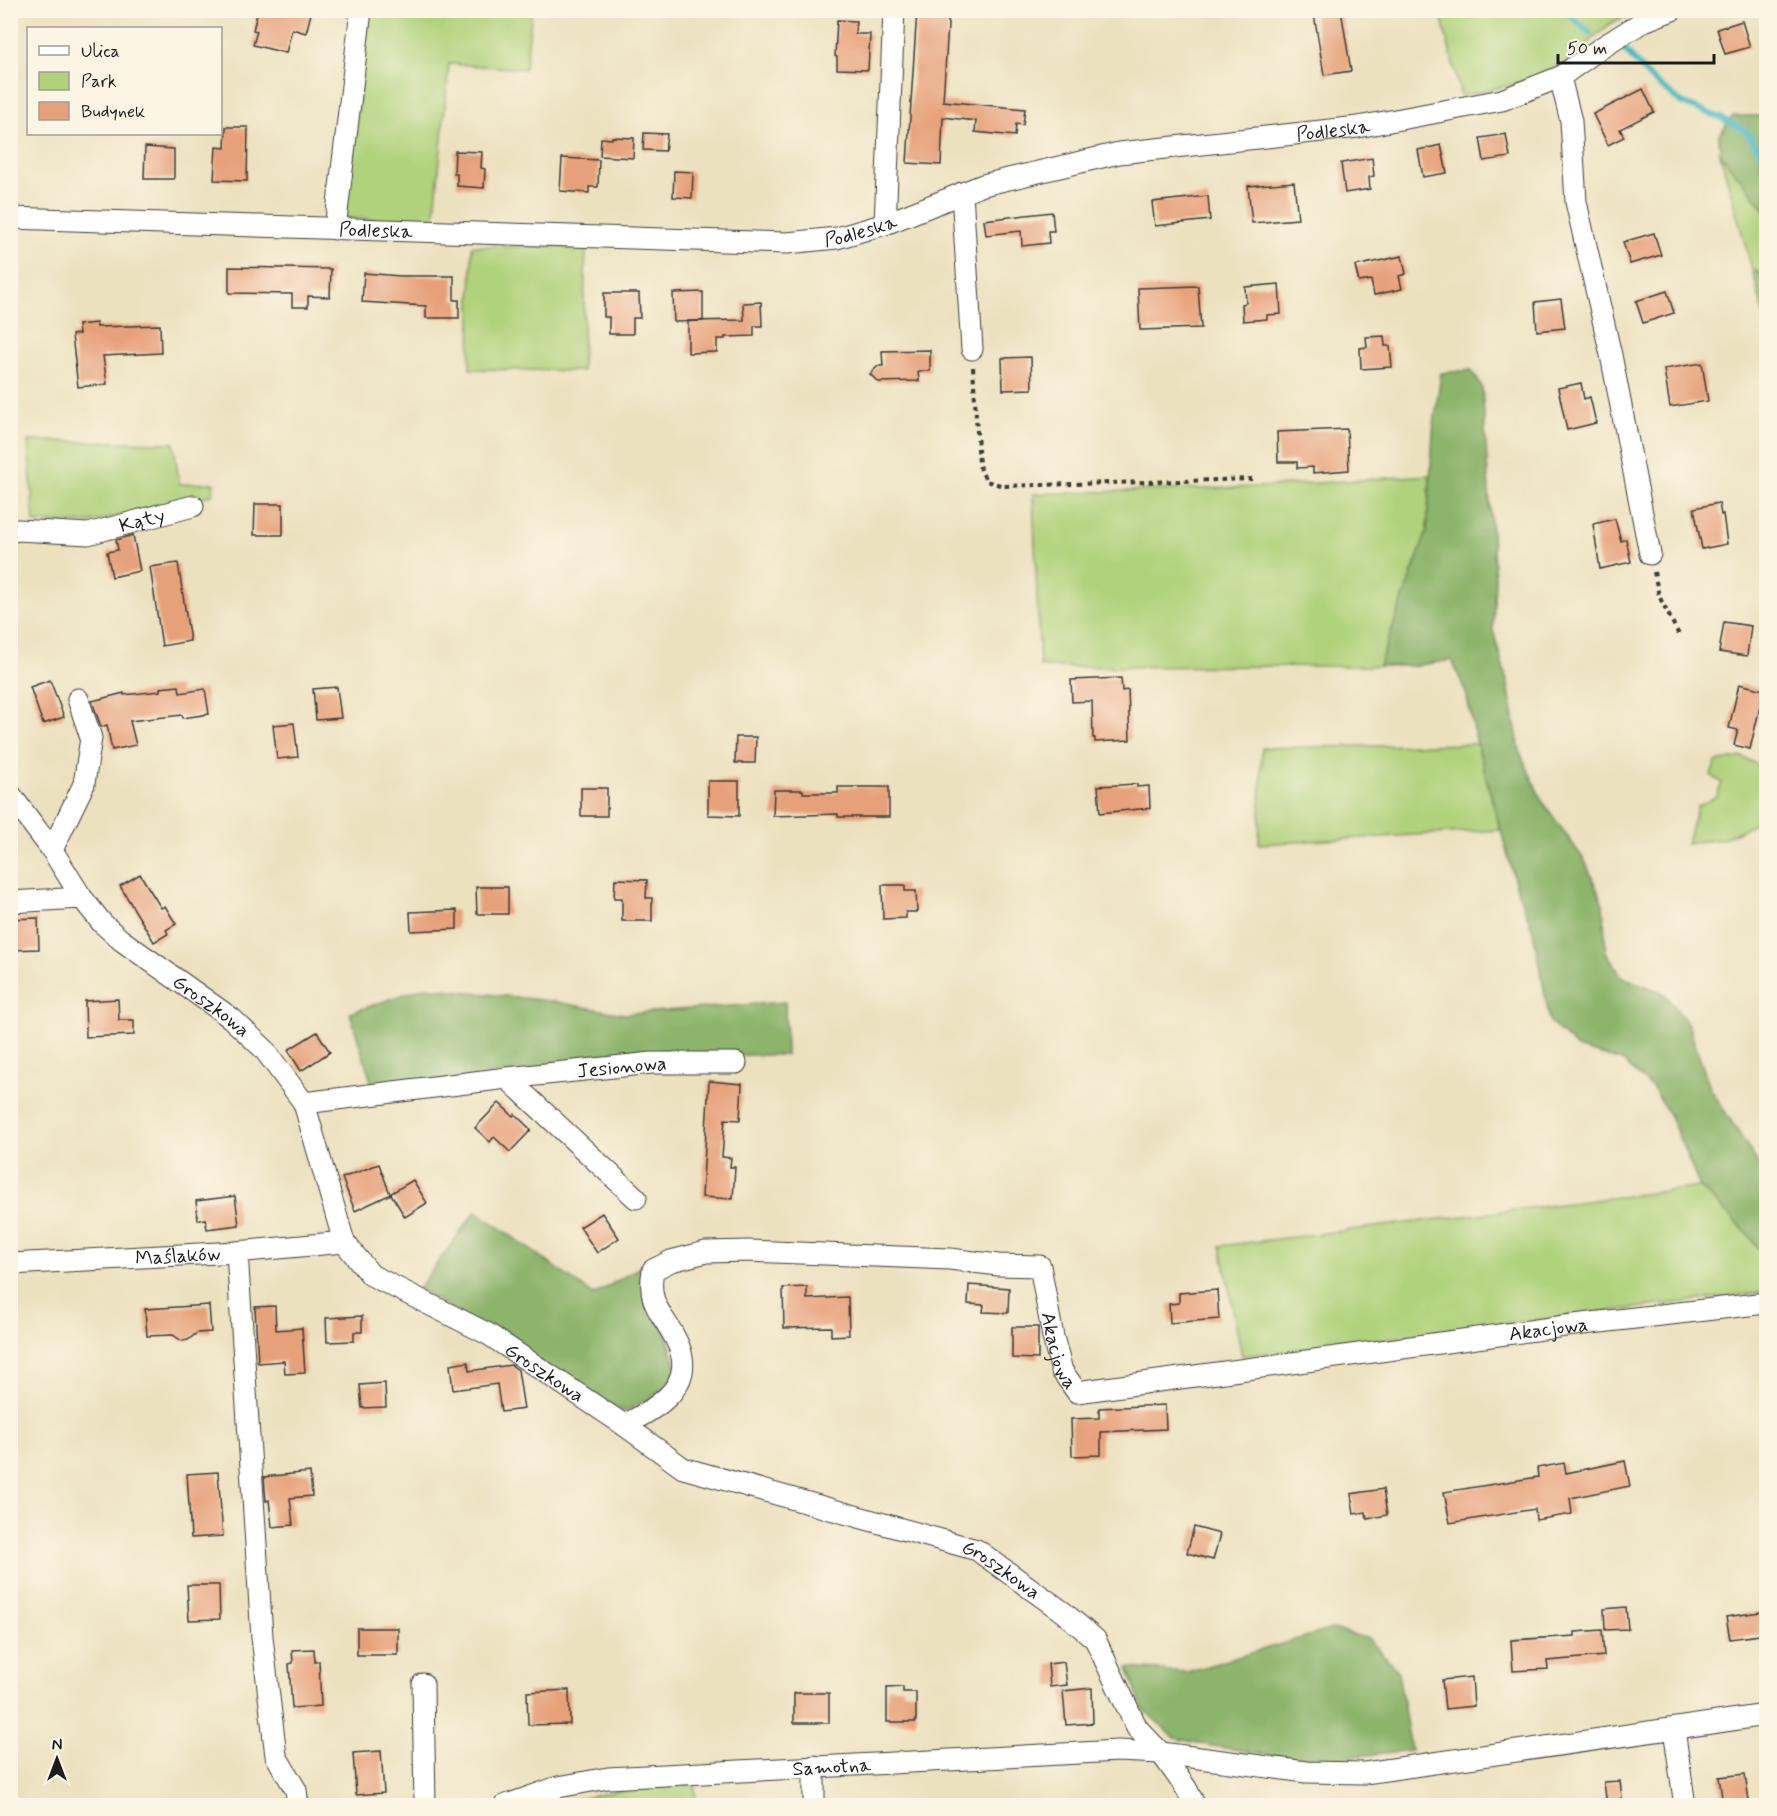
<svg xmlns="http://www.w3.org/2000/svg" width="1777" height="1816" viewBox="0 0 1777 1816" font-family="Mynerve,sans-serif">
  <rect width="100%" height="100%" fill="#fcf5e5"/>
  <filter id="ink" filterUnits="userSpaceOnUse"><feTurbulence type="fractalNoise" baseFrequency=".0167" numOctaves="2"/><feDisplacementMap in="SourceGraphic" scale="12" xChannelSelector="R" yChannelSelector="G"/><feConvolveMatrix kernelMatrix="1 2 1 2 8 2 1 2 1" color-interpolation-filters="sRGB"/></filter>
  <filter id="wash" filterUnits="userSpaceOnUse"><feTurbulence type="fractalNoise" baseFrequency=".008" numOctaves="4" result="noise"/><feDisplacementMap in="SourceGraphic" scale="24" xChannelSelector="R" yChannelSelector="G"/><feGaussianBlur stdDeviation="1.35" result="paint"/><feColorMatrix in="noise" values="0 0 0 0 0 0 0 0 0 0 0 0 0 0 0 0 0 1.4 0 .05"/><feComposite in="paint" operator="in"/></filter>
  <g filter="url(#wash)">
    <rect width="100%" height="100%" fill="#ece1bf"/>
    <g fill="#b0d27b" stroke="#66774c" stroke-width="1.5">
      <polygon points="370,11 532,11 525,69 449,64 434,223 344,218"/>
      <polygon points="1440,11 1638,11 1611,23 1567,62 1519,83 1461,96"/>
      <polygon points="1720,154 1766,210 1766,277 1752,269"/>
      <polygon points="472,246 586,247 582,371 470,369"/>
      <polygon points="28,441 174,443 179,484 214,483 212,495 88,523 34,523"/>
      <polygon points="1430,475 1427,531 1379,666 1040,667 1033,494 1261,487"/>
      <polygon points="1477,744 1500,830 1259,844 1262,748"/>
      <polygon points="1742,757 1766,769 1766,818 1723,839 1687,843 1697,807 1717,796 1722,783 1711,775 1716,762"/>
      <polygon points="1700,1187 1748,1234 1766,1259 1766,1292 1242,1356 1221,1246"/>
      <polygon points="695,1783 696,1805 552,1806 614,1791"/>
    </g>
    <g fill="#8cb46b" stroke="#546844" stroke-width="1.5">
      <polygon points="1733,116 1766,116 1766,210 1720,154 1719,135"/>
      <polygon points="1752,269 1766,277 1766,323"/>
      <polygon points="1471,370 1482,387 1495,579 1493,630 1508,685 1520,752 1542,801 1585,861 1603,904 1606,952 1622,977 1664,993 1688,1024 1710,1088 1766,1176 1766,1259 1748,1234 1700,1187 1670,1116 1653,1088 1622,1061 1577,1048 1550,1022 1533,931 1517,889 1477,744 1466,693 1452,660 1413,666 1379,666 1427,531 1433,431 1441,373"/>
      <polygon points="425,987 550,1001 624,1014 785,1002 786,1055 650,1056 373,1088 350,1013"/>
      <path d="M 476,1211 L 594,1295 L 645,1264 L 677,1368 C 665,1393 647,1402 623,1412 L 418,1289 Z"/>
      <polygon points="1332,1629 1369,1639 1398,1672 1411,1750 1313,1761 1212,1746 1175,1738 1143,1709 1128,1668 1187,1672"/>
    </g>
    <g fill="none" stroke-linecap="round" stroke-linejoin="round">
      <g stroke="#4cbac4" stroke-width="6">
        <polyline points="1564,10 1590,33"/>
        <polyline points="1623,48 1650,78 1682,103 1721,118 1745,130 1766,159"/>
      </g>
    </g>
    <g id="blocks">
      <g fill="#e7a17a">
        <polygon points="258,10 312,10 306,33 292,29 286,53 253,45 257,31 253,30"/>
        <polygon points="917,10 949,10 943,101 1025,109 1023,125 1016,124 1015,136 975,132 976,121 943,117 941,165 907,163"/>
        <polygon points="1341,10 1351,71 1324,75 1314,14"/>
        <polygon points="837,20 856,21 855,34 870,34 868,70 837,69 837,57 835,56"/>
        <polygon points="1742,21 1750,47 1725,54 1717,29"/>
        <polygon points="1643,89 1654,112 1620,129 1624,137 1608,145 1593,114"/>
        <polygon points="226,127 248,127 247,181 214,180 216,147 225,148"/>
        <polygon points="644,133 667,134 665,151 643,150"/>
        <polygon points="1506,134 1510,157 1484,161 1480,138"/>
        <polygon points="612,137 634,138 633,158 600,156 601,138 612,139"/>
        <polygon points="1441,145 1447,173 1423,177 1418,150"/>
        <polygon points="145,147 174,149 174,179 144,179"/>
        <polygon points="455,151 482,152 481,168 485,169 484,188 457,186 457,174 454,174"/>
        <polygon points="562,158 599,160 598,187 589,187 589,193 560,191"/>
        <polygon points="1372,158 1374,176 1369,177 1370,189 1345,193 1341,163"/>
        <polygon points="674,171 693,172 692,198 673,197"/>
        <polygon points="1294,182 1298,219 1252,223 1248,186"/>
        <polygon points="1208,196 1210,220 1155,226 1152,202"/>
        <polygon points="1052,212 1054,231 1048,231 1049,243 1022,246 1021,231 986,235 984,220"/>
        <polygon points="1654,233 1661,255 1630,264 1623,242"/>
        <polygon points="1402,256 1406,274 1399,276 1402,289 1374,295 1371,280 1359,282 1355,266"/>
        <polygon points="229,267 331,269 330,297 308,296 308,307 292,307 292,294 229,293"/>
        <polygon points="364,273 400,276 454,276 454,300 459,300 459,318 426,318 426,306 362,302"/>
        <polygon points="1279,284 1281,314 1267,315 1267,319 1243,321 1242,304 1246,303 1245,287"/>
        <polygon points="1198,286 1201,328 1140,330 1138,288"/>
        <polygon points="1667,291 1674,313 1643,323 1636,301"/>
        <polygon points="703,292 703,321 674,322 673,293"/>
        <polygon points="604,293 639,293 640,318 633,318 633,334 609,334 609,317 604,317"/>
        <polygon points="1561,299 1565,328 1537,331 1535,302"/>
        <polygon points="761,302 762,326 754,326 754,336 725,337 725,339 717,339 717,352 688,353 688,321 744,320 743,303"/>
        <polygon points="96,323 97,327 160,325 161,353 103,356 107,384 78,387 72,335 79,334 78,325"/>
        <polygon points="1384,336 1385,346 1390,346 1392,367 1361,369 1360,348 1367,347 1366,337"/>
        <polygon points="930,350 930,371 918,371 919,381 878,382 870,374 878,366 883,366 882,351"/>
        <polygon points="1031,357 1032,389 1003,390 1002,358"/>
        <polygon points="1702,363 1708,401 1670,407 1664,369"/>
        <polygon points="1581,383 1584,399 1590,397 1596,423 1567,430 1558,388"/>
        <polygon points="1347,429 1349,470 1313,473 1313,467 1297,468 1297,462 1278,462 1277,432"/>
        <polygon points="1719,503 1721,515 1723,514 1727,544 1702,549 1694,508"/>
        <polygon points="255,504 283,504 283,535 254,535"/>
        <polygon points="1615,519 1621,541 1626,539 1631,562 1600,569 1593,524"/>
        <polygon points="133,535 140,571 112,577 107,552 118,550 116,540"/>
        <polygon points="178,563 190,641 162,646 150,567"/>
        <polygon points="1724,622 1751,626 1747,656 1719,652"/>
        <polygon points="1121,678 1122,691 1128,690 1130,740 1095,742 1095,738 1093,738 1092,701 1072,702 1071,680"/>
        <polygon points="50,680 64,717 43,724 30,687"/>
        <polygon points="1739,684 1764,690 1750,749 1734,745 1738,730 1729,728"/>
        <polygon points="179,686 180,693 205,689 209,714 183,718 182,715 130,721 136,745 112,750 107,725 101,727 92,701 124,693 124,695 160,691 160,688"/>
        <polygon points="337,687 341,718 316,720 313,689"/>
        <polygon points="294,723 298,757 277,759 273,725"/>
        <polygon points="736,737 756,737 755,763 735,763"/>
        <polygon points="708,781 739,781 739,816 708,815"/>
        <polygon points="1137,784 1137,787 1149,786 1150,808 1100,813 1098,786"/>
        <polygon points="838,787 889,787 889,817 838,817 838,814 773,816 774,790 803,790 803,793 838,793"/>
        <rect x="581" y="788" width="26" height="28"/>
        <polygon points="140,874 161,908 165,906 176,924 166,930 168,934 154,942 120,886"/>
        <polygon points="615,879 647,880 646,898 652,898 652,921 622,921 622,898 614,898"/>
        <polygon points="882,885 905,885 905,891 916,891 917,912 906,912 906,918 883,919"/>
        <polygon points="476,887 508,887 508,914 477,914"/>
        <polygon points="457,910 457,929 411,931 410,912"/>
        <polygon points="38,918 39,949 10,950 10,919"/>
        <polygon points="118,999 119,1020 134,1020 134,1035 86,1037 85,1001"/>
        <polygon points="317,1032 330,1052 301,1071 288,1050"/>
        <polygon points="709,1081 742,1084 740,1120 725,1119 722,1157 731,1158 730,1167 735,1167 733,1199 702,1197"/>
        <polygon points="499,1103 513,1116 515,1114 531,1130 510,1152 494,1137 490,1142 475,1128"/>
        <polygon points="379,1164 390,1194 413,1180 427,1203 405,1217 391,1194 355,1211 342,1178"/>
        <polygon points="235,1196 239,1225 207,1229 205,1219 198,1220 196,1201"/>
        <polygon points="602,1213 619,1238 597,1253 580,1227"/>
        <polygon points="969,1285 1009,1288 1008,1313 983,1312 984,1305 968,1304"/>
        <polygon points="807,1287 807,1299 848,1297 849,1335 831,1336 831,1327 784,1328 783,1288"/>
        <polygon points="1217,1290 1219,1319 1170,1323 1169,1304 1179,1303 1179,1293"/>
        <polygon points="209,1305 211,1332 197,1333 188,1340 182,1341 173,1335 147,1336 145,1309"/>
        <polygon points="275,1306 276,1330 302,1328 305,1373 285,1374 284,1361 258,1363 255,1307"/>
        <polygon points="362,1316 362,1332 354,1332 354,1341 327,1342 326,1318"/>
        <polygon points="1012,1327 1038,1327 1038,1359 1012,1358"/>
        <polygon points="468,1362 469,1371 511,1365 518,1370 524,1409 501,1412 497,1384 453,1390 450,1365"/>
        <polygon points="385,1383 386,1407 362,1408 360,1385"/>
        <polygon points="1165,1405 1166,1429 1101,1432 1101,1455 1072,1456 1071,1419 1099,1418 1099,1408"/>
        <polygon points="1625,1461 1630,1486 1570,1498 1572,1514 1536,1520 1535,1509 1450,1523 1444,1492 1538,1477 1537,1468 1564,1463 1566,1473"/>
        <polygon points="218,1472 223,1536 191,1538 187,1474"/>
        <polygon points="310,1472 312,1496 290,1498 293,1525 272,1527 269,1500 266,1501 264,1477"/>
        <polygon points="1383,1489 1387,1515 1367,1519 1366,1512 1354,1514 1351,1494"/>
        <polygon points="1194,1527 1220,1534 1213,1560 1187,1553"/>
        <polygon points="187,1585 219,1585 220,1619 189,1620"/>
        <polygon points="1626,1607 1628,1629 1605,1630 1604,1609"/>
        <polygon points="1767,1611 1767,1634 1730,1639 1726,1617"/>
        <rect x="357" y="1628" width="41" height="27"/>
        <polygon points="1602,1630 1604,1656 1547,1661 1548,1669 1513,1671 1511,1640 1575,1636 1575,1632"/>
        <polygon points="314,1649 315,1662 319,1661 321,1706 292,1708 289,1664 293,1663 292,1650"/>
        <polygon points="1064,1662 1067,1685 1050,1687 1048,1664"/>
        <polygon points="1472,1677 1474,1706 1445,1709 1442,1680"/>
        <polygon points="903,1687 903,1692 916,1692 916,1722 887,1722 887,1688"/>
        <polygon points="1092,1688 1093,1723 1066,1725 1063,1691"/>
        <polygon points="569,1690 570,1724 528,1725 527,1692"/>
        <rect x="794" y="1693" width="35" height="30"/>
        <polygon points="381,1751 384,1793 356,1795 353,1753"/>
        <polygon points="1745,1774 1749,1801 1723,1804 1719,1777"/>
        <polygon points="1620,1781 1623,1806 1607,1806 1604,1782"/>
      </g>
    </g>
  </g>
  <g filter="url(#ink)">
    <use href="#blocks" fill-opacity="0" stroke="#3b3a34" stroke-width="1.5"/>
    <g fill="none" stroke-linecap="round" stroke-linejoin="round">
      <defs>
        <g id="minor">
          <polyline points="1560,77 1571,121 1576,202 1611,355 1650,554"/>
          <polyline points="962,193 972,349"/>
          <path id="s1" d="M 10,218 L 787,243 L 837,238 L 885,224 L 983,185 L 1119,153 L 1358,127 L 1502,100 L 1560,77 L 1598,50 L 1644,21 L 1672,10"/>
          <polyline points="885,224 894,10"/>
          <polyline points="335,229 361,10"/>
          <path id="s2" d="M 10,532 L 18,530 L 88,534 L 193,506"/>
          <path id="s3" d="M 10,794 L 52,850 L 82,898 L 102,923 L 121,940 L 231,1018 L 264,1049 L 304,1103 L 344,1242 L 371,1275 L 488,1334 L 624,1425 L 683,1468 L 977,1550 L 1063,1612 L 1095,1639 L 1137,1728 L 1161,1753 L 1186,1788 L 1195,1806"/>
          <polyline points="52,850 84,784 91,738 78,699"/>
          <polyline points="10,902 82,898"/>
          <polyline points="507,1078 636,1198"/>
          <path id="s4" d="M 304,1103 L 507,1078 L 652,1063 L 736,1063"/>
          <polyline points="237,1252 262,1637 276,1756 296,1790 298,1806"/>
          <path id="s5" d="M 10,1264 L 237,1252 L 344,1242"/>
          <path id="s6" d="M 624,1425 C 659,1407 700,1384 675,1338 C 661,1311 647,1304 653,1270 L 671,1261 L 706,1252 L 749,1251 L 950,1259 L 998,1265 L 1040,1266 L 1053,1337 L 1062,1371 L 1077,1392 L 1565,1326 L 1766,1303"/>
          <polyline points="423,1684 425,1806"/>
          <polyline points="1674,1729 1685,1806"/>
          <path id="s7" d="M 504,1806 L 558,1787 L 608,1778 L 1118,1751 L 1161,1753 L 1306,1772 L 1365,1773 L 1766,1715"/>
          <polyline points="814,1806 814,1766"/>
        </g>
      </defs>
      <use href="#minor" stroke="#3b3a34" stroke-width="23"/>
      <g stroke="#3b3a34" stroke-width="4" stroke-dasharray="4.5 4.5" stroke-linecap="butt">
        <polyline points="973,367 979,465 986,481 1004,486 1254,479"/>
        <polyline points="1654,572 1659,596 1679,635"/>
      </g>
      <use href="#minor" stroke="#fff" stroke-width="21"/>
    </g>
  </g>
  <g text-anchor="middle" stroke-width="4.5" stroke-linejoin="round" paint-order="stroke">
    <g font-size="20" fill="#1c1c1c" stroke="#fcf5e5">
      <text dy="7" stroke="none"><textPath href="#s1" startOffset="1338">Podleska</textPath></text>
      <text dy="7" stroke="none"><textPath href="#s1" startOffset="852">Podleska</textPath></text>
      <text dy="7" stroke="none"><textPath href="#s1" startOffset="366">Podleska</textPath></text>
      <text dy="7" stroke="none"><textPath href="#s2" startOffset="134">Kąty</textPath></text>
      <text dy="7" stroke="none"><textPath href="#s3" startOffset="296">Groszkowa</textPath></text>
      <text dy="7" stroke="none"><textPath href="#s4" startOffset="320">Jesionowa</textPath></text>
      <text dy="7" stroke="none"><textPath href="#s5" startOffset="168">Maślaków</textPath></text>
      <text dy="7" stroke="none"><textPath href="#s6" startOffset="1190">Akacjowa</textPath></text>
      <text dy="7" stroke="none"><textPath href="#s6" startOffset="668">Akacjowa</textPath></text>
      <text dy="7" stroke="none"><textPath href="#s3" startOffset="818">Groszkowa</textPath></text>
      <text dy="7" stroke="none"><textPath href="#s3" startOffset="1322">Groszkowa</textPath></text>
      <text dy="7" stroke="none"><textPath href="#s7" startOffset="332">Samotna</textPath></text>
    </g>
  </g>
  <rect width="1777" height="1816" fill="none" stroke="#fcf5e5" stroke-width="36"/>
  <rect x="27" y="27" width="195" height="108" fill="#fcf5e5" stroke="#a29e95" stroke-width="1.5"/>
  <rect x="39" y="46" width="30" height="9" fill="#ffffff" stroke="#a29e95" stroke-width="1.5"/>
  <text x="81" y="57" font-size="18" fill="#1c1c1c">Ulica</text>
  <rect x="39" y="72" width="30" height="18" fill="#b0d27b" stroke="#a29e95" stroke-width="1.5"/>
  <text x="81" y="87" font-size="18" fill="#1c1c1c">Park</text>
  <rect x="39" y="102" width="30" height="18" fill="#e7a17a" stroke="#a29e95" stroke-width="1.5"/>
  <text x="81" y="117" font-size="18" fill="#1c1c1c">Budynek</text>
  <g transform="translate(57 1759)" stroke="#fcf5e5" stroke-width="4.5" paint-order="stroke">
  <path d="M0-4.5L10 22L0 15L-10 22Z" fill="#1c1c1c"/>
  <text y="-9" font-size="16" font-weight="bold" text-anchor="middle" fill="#1c1c1c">N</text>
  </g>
  <path d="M1558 54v9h156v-9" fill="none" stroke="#1c1c1c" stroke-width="3"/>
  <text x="1567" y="54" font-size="18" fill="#1c1c1c" stroke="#fcf5e5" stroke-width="4.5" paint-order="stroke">50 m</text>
</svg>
